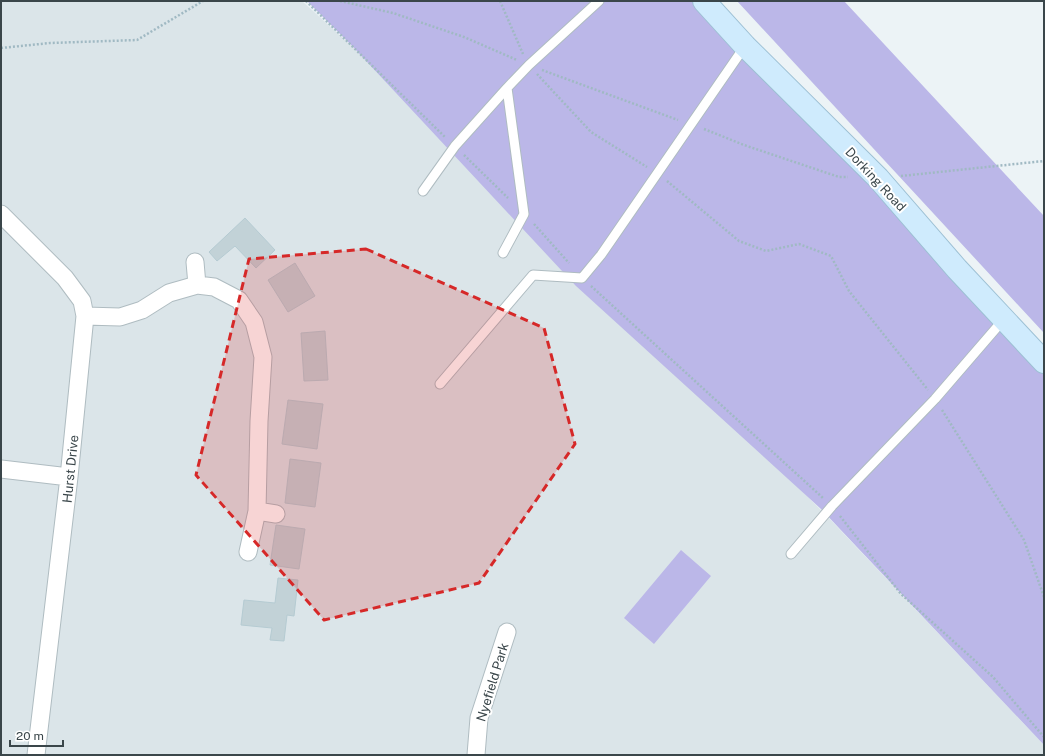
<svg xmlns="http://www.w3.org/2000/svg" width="1045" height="756" font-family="'Public Sans',sans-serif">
	<rect width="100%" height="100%" fill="#ecf3f6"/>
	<path fill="#dbe5e9" d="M1 1H302L355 49 826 515 1044 745V755H1Z"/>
	<path fill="#bbb7e8" d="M307 1H698L1044 371V745L821 509 576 286 355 49Z
		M737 1H844L1044 216V333Z
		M681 550 711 576 654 644 624 618Z"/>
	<path fill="#c2d2d7" stroke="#b5cbd2" d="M245 218 275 250 256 268 235 246 217 261 209 252Z
		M295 263 315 296 288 312 268 280Z
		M325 331 328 380 304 381 301 333Z
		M288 400 323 404 317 449 282 444Z
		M290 459 321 463 315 507 285 503Z
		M276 525 305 529 299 569 270 565Z
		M278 578 298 580 294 616 287 615 284 641 270 640 272 628 241 625 244 600 275 603Z"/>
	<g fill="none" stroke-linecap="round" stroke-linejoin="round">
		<defs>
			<path id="service" d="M423 191 455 146 507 88 529 65 599 1
				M503 253 524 214 507 88
				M440 384 533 275 582 278 601 255 745 46
				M791 554 832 506 935 399 1004 319"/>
			<path id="minor" d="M1 214 65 278 82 301 85 316 69 477 36 755
				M195 262 197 285
				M85 316 120 317 142 310 169 293 197 285 214 287 239 300 254 322 263 357 259 421 257 511 248 552
				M1 469 69 477
				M257 511 276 514
				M476 755 479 718 507 632"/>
			<path id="secondary" d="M704 1 745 46 878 178 957 269 1044 362"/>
		</defs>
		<use href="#service" stroke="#afbcc1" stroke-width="11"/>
		<use href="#minor" stroke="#afbcc1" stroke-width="19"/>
		<use href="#secondary" stroke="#9dc0d4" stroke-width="24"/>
		<path stroke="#a0b9c3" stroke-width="2.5" stroke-dasharray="2 2" stroke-linecap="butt" d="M306 1 446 138
			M340 1 393 13 464 37 517 60
			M500 1 523 54
			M1 48 50 43 137 40 203 1
			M542 70 678 120
			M537 74 591 132 647 167
			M704 129 744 145 839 177H848
			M464 155 508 198
			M901 176 1044 161
			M667 181 739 241 766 251 799 244 831 256 849 291 928 390
			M534 224 569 263
			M591 286 823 498
			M942 410 1024 540 1044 597
			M840 516 901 594 993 677 1044 737"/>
		<use href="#service" stroke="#fff" stroke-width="9"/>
		<use href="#minor" stroke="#fff" stroke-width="17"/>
		<use href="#secondary" stroke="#cfebfd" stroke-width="22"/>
	</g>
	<path fill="#d62828" fill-opacity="0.2" stroke="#d62828" stroke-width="3" stroke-dasharray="8 5" stroke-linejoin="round" d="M366 249 544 328 575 444 479 583 324 620 196 475 249 259Z"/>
	<g text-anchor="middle" stroke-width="4" stroke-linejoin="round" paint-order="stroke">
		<g font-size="13" fill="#3a464a" stroke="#fff">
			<text transform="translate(876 179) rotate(47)" y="5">Dorking Road</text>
			<text transform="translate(70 469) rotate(-84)" y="5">Hurst Drive</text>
			<text transform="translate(492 682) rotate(-73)" y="5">Nyefield Park</text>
		</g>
	</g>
	<rect width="1045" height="756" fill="none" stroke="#3a464a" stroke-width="4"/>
	<path d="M10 740v6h53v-6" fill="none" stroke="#3a464a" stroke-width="2"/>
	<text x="16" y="740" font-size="12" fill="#3a464a" stroke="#ffffff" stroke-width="3" paint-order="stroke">20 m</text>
</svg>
